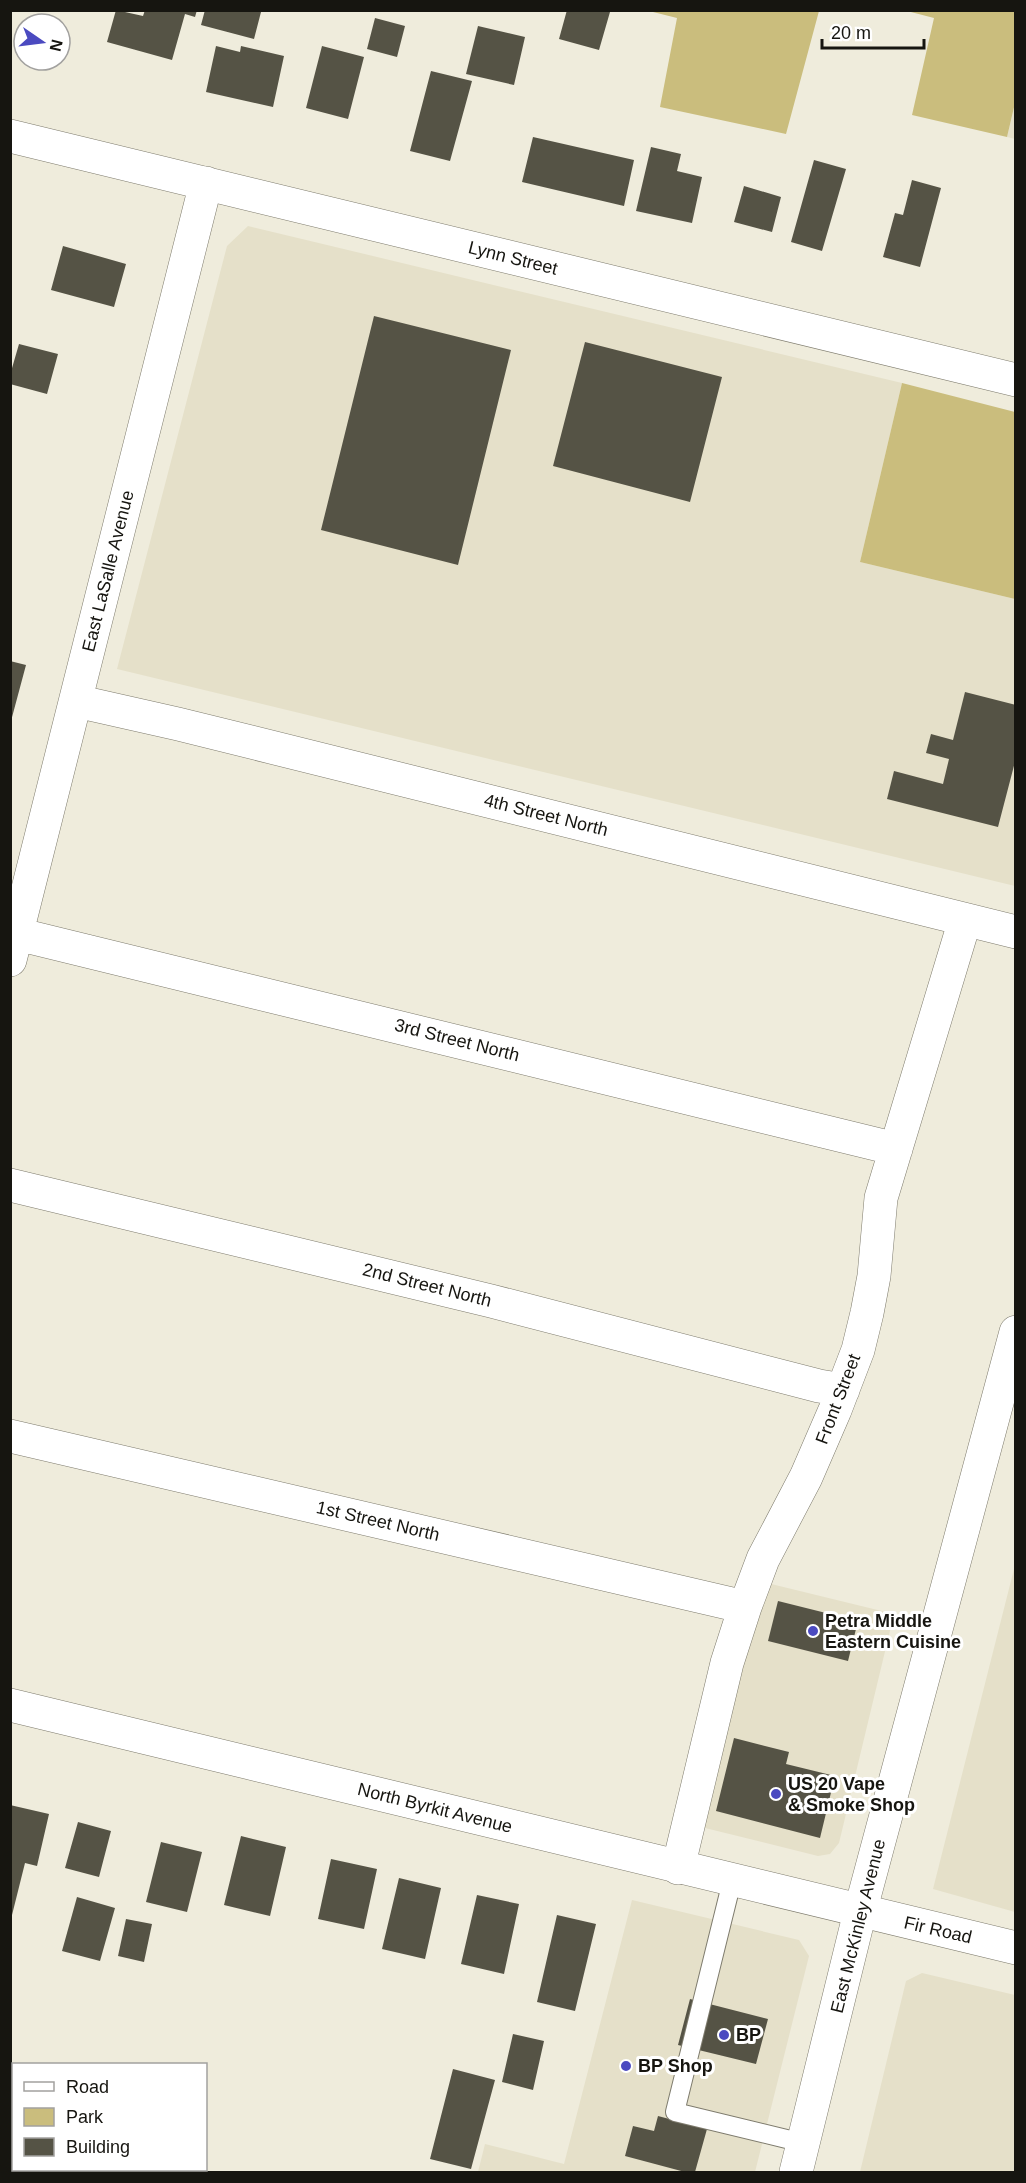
<svg xmlns="http://www.w3.org/2000/svg" width="1026" height="2183" font-family="Arial,sans-serif">
	<rect width="100%" height="100%" fill="#efecdc"/>
	<path fill="#e5e0c9" d="M1015 103V139L1007 137Z
		M248 226 902 383 860 562 1015 599V886L117 669 227 246Z
		M1015 1565V1912L933 1889Z
		M763 1582 894 1614 839 1843 830 1854 818 1856 701 1827Z
		M632 1900 799 1940 809 1956 755 2172H478L485 2144 564 2164Z
		M922 1973 1015 1995V2172H860L906 1981Z"/>
	<path fill="#cabd7d" d="M649 11H819L786 134 660 107 677 18Z
		M907 11H1015V103L1007 137 912 115 934 18Z
		M902 383 1015 412V599L860 562Z"/>
	<path fill="#555345" d="M116 10 143 16 145 10H197L195 17 185 14 172 60 107 42Z
		M205 10H255L261 12 254 39 201 25Z
		M567 10 610 12 599 50 559 39Z
		M375 18 405 26 397 57 367 49Z
		M478 26 525 37 514 85 466 74Z
		M216 46 240 52 241 46 284 56 273 107 206 92Z
		M322 46 364 57 348 119 306 108Z
		M431 71 472 81 450 161 410 151Z
		M533 137 634 160 624 206 522 182Z
		M651 147 681 154 677 171 702 177 692 223 636 211Z
		M814 160 846 169 822 251 791 242Z
		M912 180 941 188 920 267 883 257 895 213 903 215Z
		M744 186 781 197 772 232 734 222Z
		M63 246 126 264 114 307 51 290Z
		M374 316 511 350 458 565 321 530Z
		M585 342 722 377 690 502 553 466Z
		M19 344 58 354 47 394 10 384V375Z
		M10 661 26 665 11 721 10 720Z
		M965 692 1016 705V758L998 827 887 799 894 771 943 784 949 759 926 753 931 734 953 740Z
		M778 1601 858 1621 848 1661 768 1641Z
		M734 1738 789 1752 786 1764 835 1776 820 1838 716 1811Z
		M10 1805 49 1814 37 1866 25 1863 11 1919Z
		M78 1822 111 1831 99 1877 65 1868Z
		M241 1836 286 1847 270 1916 224 1905Z
		M161 1842 202 1852 187 1912 146 1902Z
		M331 1859 377 1869 364 1929 318 1919Z
		M399 1878 441 1888 425 1959 382 1949Z
		M477 1895 519 1904 504 1974 461 1964Z
		M77 1897 115 1908 100 1961 62 1951Z
		M557 1915 596 1924 575 2011 537 2002Z
		M126 1919 152 1924 144 1962 118 1956Z
		M690 1999 768 2019 756 2064 678 2045Z
		M513 2034 544 2041 533 2090 502 2082Z
		M453 2069 495 2080 471 2169 430 2159Z
		M10 2088 14 2089V2160L11 2169Z
		M658 2116 707 2129 695 2172H685L625 2156 633 2126 654 2131Z
		M31 2170H50L58 2172H30Z"/>
	<g fill="none" stroke-linecap="round" stroke-linejoin="round">
		<defs>
			<path id="lane" d="M732 1881 675 2112 803 2143"/>
			<path id="street" d="M10 136 1016 380
				M76 701 178 724 1016 932
				M17 934 896 1149
				M10 960 206 183
				M10 1185 491 1301 819 1386 843 1390
				M10 1436 745 1607
				M678 1868 727 1663 745 1607 763 1559 806 1477 835 1410 858 1350 867 1313 874 1276 881 1198 965 920"/>
			<path id="secondary" d="M10 1705 1016 1948"/>
			<path id="primary" d="M796 2172 860 1912 1016 1332"/>
		</defs>
		<use href="#lane" stroke="#7e7b6d" stroke-width="20"/>
		<use href="#street" stroke="#7e7b6d" stroke-width="34"/>
		<use href="#secondary" stroke="#7e7b6d" stroke-width="34"/>
		<use href="#primary" stroke="#7e7b6d" stroke-width="34"/>
		<use href="#lane" stroke="#fff" stroke-width="18"/>
		<use href="#street" stroke="#fff" stroke-width="33"/>
		<use href="#secondary" stroke="#fff" stroke-width="33"/>
		<use href="#primary" stroke="#fff" stroke-width="33"/>
	</g>
	<g fill="#4b4ac0" stroke="#fff" stroke-width="2">
		<circle cx="813" cy="1631" r="6"/>
		<circle cx="776" cy="1794" r="6"/>
		<circle cx="724" cy="2035" r="6"/>
		<circle cx="626" cy="2066" r="6"/>
	</g>
	<g text-anchor="middle" stroke-width="6" stroke-linejoin="round" paint-order="stroke">
		<g font-size="18" fill="#161510" stroke="#fff">
			<text transform="translate(513 258) rotate(14)" y="6">Lynn Street</text>
			<text transform="translate(108 571) rotate(-76)" y="6">East LaSalle Avenue</text>
			<text transform="translate(546 815) rotate(14)" y="6">4th Street North</text>
			<text transform="translate(457 1040) rotate(14)" y="6">3rd Street North</text>
			<text transform="translate(427 1285) rotate(14)" y="6">2nd Street North</text>
			<text transform="translate(838 1399) rotate(-69)" y="6">Front Street</text>
			<text transform="translate(378 1521) rotate(13)" y="6">1st Street North</text>
			<text transform="translate(435 1808) rotate(14)" y="6">North Byrkit Avenue</text>
			<text transform="translate(858 1926) rotate(-76)" y="6">East McKinley Avenue</text>
			<text transform="translate(938 1930) rotate(13)" y="6">Fir Road</text>
		</g>
		<g font-size="18" font-weight="bold" fill="#161510" stroke="#fff" text-anchor="start">
			<text x="825" y="1627">Petra Middle<tspan x="825" dy="21">Eastern Cuisine</tspan></text>
			<text x="788" y="1790">US 20 Vape<tspan x="788" dy="21">&amp; Smoke Shop</tspan></text>
			<text x="736" y="2041">BP</text>
			<text x="638" y="2072">BP Shop</text>
		</g>
	</g>
	<rect width="1026" height="2183" fill="none" stroke="#161510" stroke-width="24"/>
	<rect x="12" y="2063" width="195" height="108" fill="#ffffff" stroke="#a2a19f" stroke-width="1.5"/>
	<rect x="24" y="2082" width="30" height="9" fill="#ffffff" stroke="#a2a19f" stroke-width="1.5"/>
	<text x="66" y="2093" font-size="18" fill="#161510">Road</text>
	<rect x="24" y="2108" width="30" height="18" fill="#cabd7d" stroke="#a2a19f" stroke-width="1.5"/>
	<text x="66" y="2123" font-size="18" fill="#161510">Park</text>
	<rect x="24" y="2138" width="30" height="18" fill="#555345" stroke="#a2a19f" stroke-width="1.5"/>
	<text x="66" y="2153" font-size="18" fill="#161510">Building</text>
	<g transform="translate(42 42) rotate(104)"><circle r="28" fill="#ffffff" stroke="#a2a19f" stroke-width="1.5"/>
	<path d="M0-4.5L10 22L0 15L-10 22Z" fill="#4b4ac0"/>
	<text y="-9" font-size="16" font-weight="bold" text-anchor="middle" fill="#161510">N</text>
	</g>
	<path d="M822 39v9h102v-9" fill="none" stroke="#161510" stroke-width="3"/>
	<text x="831" y="39" font-size="18" fill="#161510" stroke="#ffffff" stroke-width="4.5" paint-order="stroke">20 m</text>
</svg>
